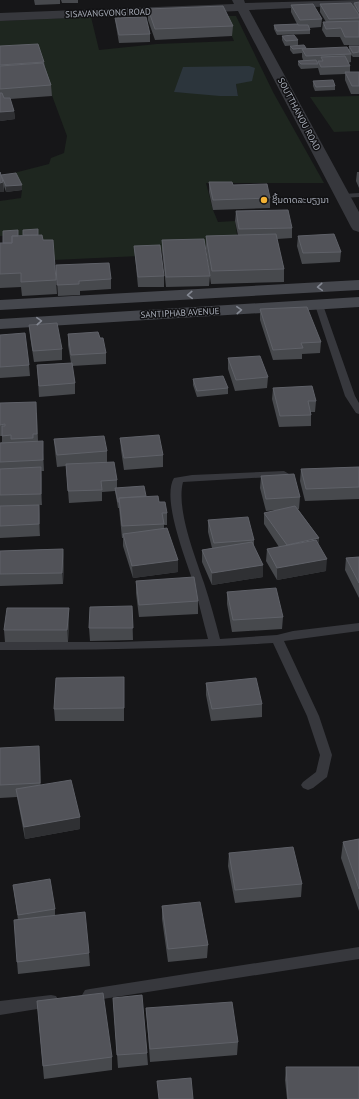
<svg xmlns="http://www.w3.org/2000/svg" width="359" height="1099" font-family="'PT Sans','Noto Sans Lao',sans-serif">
	<rect width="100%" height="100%" fill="#161618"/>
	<path fill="#1e261f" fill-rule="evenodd" d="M223 16H236L273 92 324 183H206L213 210 218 222 235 221 239 248 162 250 160 255 54 260 44 253 41 235 0 236V201L21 198 22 190 14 173 49 164 51 158 64 153 67 136 44 74 0 57V21L91 17 99 50 157 44 234 41ZM236 84 238 95 175 92Z
		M359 96V131L334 132 310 97Z"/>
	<path fill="#2c353c" d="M249 66 255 68 252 81 236 84 238 96H220L174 92 183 67Z"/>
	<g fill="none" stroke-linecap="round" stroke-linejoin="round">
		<path fill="#37383d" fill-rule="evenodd" d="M359 193V197L343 198 339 196 343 194Z
			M319 302 323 305 355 396 359 403V414L356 413 345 396 315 305Z
			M284 471 289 474 288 476 183 482C176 509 195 556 204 583 210 601 215 620 220 639L277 635 293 631 359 623V631L284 641 319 716 332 755 327 777 313 788 308 790 303 788 301 785 303 782 316 772 320 755 307 716 273 643C182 649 91 650 0 650V642H118L208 639C203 621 199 603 194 585 187 562 161 499 174 478L192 475Z
			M359 947V959L90 1001 85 1000 82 995 85 990 90 989Z
			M51 995 56 996 59 1001 56 1006 0 1015V1001Z"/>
		<path fill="#37383d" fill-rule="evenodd" d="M232 0H244L245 3 359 0V5L249 10 359 212V232L353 230 351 227 238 11 0 21V13L234 4Z"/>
		<path fill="#45474d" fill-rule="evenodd" d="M359 280V290L0 310V300Z
			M359 297V307L0 329V319Z"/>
	</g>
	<path fill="#47494d" d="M34 0H60V4L35 5Z
		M61 0H81H78V3H62Z
		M359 2V45H344L340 37H326L322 30 323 22H326L320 12V4L353 6 354 3Z
		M291 5 322 19 321 27 309 28 310 30V34L277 35 274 29V25L297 24 291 12Z
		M148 9 233 26 232 36 155 40 148 20Z
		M115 18 150 34V42L119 43 116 26Z
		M282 36 298 40V45L285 46 282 40Z
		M0 46 44 62 45 67 51 85 52 96 10 99 14 111 15 119 0 121Z
		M290 46 306 48 349 50V46H359V57H353L351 55V62L348 63 350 66V72H359V94H351L345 80V74L320 75 318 68 301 69 298 65V61L303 60 302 57V53L293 54 290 50Z
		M313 81 335 86V90L315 91 313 86Z
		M0 172 1 175 22 185V190L6 192 4 186V192H0Z
		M357 172H359V188L356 181Z
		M209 182 233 185 270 198V208L213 210 209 192Z
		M236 211 292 228V238L277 239 284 269V282L211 284 206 249V236L238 235 235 221Z
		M38 235 43 240 56 280 57 294 22 296 21 287 0 288V243H3L18 236Z
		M298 236 341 252 340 262 302 264 297 246Z
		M162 240 210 276 209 286 166 287 162 250Z
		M134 246 164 276V287H138L135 256Z
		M56 265 111 279V289L80 291V295L58 296Z
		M260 309 321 342 320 353 302 354V359L273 360 260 320Z
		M29 325 62 349V360L34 362 30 336Z
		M68 334 100 338 106 353V364L72 366 75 383V394L39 397 37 365 71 363 68 345Z
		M0 335 29 365 30 376 0 378Z
		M228 358 268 377 267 388 235 391 228 369Z
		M193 379 228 388V394L197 397 193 385Z
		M273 388 316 401 315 412H311V426L279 427 272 399Z
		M0 403 37 413 38 441 43 452 44 471H41L42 505H39L40 536 0 538V443L2 442V436H0Z
		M120 438 163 455V467L124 470 121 450Z
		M54 439 107 451V462L117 480V488L146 496 159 502 167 513V525H164V529L178 560V572L133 578 123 546V538H122L119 508H118L115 491 102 492V501L69 503 66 466 57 467 55 451Z
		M359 467V499L305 501 300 481 301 469Z
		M261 476 300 497 299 509H298L319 538 318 544 326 571 277 580 266 561 267 549 279 547 264 524V513L277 510 266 511 260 488Z
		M208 520 254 540V547L263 565V577L212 585 202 562V550L212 548 208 532Z
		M63 549 64 561 63 584 0 586V551Z
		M359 557V598L345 570 346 558Z
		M136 581 198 601V614L139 617 136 593Z
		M227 592 283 617 282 629 232 632 227 604Z
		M132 606 133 640 90 641 89 628Z
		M69 608V620L68 642H5L4 630Z
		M124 677V721H55L54 709Z
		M206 683 262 704V717L211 721 206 695Z
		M0 748 40 758 41 785 80 817V829L25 839 17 797 0 798Z
		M359 839V911L341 858 343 842Z
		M229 853 302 884 301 897 235 903 228 866Z
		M14 892 55 909V916L89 953 90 966 18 974 17 962 18 920Z
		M162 906 208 945 207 958 168 962 162 919Z
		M113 998 147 1053 148 1065 118 1068Z
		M37 1001 112 1057V1070L44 1079Z
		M146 1008 238 1042 237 1055 150 1062 147 1021Z
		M286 1067 359 1099H287L285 1080Z"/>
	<path fill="#2f3033" d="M14 111 15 119 0 121V112Z
		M3 182 4 192H0V183Z
		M22 185V190L6 192V186Z
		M41 467 42 478V505L41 494Z
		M39 505 40 516V536L39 524Z
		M319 538 318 550 286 557 287 545Z
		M63 549 64 561 63 584 62 573Z
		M327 559 326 571 277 580V568Z
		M178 560V572L133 578 132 566Z
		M263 565V577L212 585V573Z
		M69 608V620L68 642 67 630Z
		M39 746 40 758 41 795 40 783Z
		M80 817V829L25 839 24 827Z"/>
	<path fill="#525359" stroke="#5f6168" d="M359 2V12L354 3Z
		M351 3 359 15V18L329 19 320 4Z
		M313 4 322 19 300 20 291 5Z
		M223 6 233 26 155 29 148 9Z
		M146 17 150 34 119 35 115 18Z
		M359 21V37H345L341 28 326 29 323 22Z
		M298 24V25H308L310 30 277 31 274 25Z
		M294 35 298 40 286 41 282 36Z
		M38 44 44 62 0 65V46Z
		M304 45 306 48 293 49 290 46Z
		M349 46H359V52L353 53Z
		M347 47 351 54 306 56 302 49Z
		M345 56 350 66 321 67 318 61H323L321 57Z
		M316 60 318 64H301L298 61Z
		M43 63 51 85 0 89V66Z
		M345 72H359V86H352Z
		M333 80 335 86 316 87 313 81Z
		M0 93H2L4 98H10L14 111 0 112Z
		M0 172 3 182 0 183Z
		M16 173 22 185 6 186 1 175Z
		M209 182H232L233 185 267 184 270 198 213 200Z
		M288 210 292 228 239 229 236 211Z
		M38 229V235H23V230Z
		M18 230V236H12V243H3V231Z
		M276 234 284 269 212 271 206 236Z
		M334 234 341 252 303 253 298 236Z
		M42 235 43 240H53L56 280 21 282V273L0 274V243H12V236Z
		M204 239 210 276 166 277 162 240Z
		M160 245 164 276 138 277 134 246Z
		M109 263 111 279 79 281V284L57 285 56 265Z
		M307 307 321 342 301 343 303 348 273 350 260 309Z
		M57 323 62 349 33 351 29 325Z
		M98 332 100 338H103L106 353 71 355 68 334Z
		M25 333 29 365 0 367V335Z
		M260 356 268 377 236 380 228 358Z
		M72 363 75 383 39 386 37 365Z
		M223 376 228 388 197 391 193 379Z
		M312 386 316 401H308L311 415 280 416 273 388Z
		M36 402 37 434H33V438L11 439V435L2 436V426H5V424L0 425V403Z
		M159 435 163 455 124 458 120 438Z
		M104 436 107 451 57 455 54 439Z
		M43 441V460L0 462V443Z
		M114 462 117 480 101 481 102 490 68 491 66 464Z
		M41 467V494L0 495V469Z
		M359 467V487L306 489 301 469Z
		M294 474 300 497 266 499 261 476Z
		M144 486 146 496 119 498V502H118L115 488Z
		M158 496 159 502H165L167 513H162L164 524 122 526 119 498Z
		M39 505V524L0 526V506Z
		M295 506 319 538 287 545 264 513Z
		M248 517 254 540 214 543 208 520Z
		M167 528 178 560 132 566 123 534Z
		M316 540 327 559 277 568 267 549Z
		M252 542 263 565 212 573 202 550Z
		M63 549 62 573 0 574V551Z
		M359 557V583L346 558Z
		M194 577 198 601 139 605 136 581Z
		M276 588 283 617 233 620 227 592Z
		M132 606 133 628H89L90 607Z
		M7 608H69L67 630H4Z
		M124 677V708L54 709 56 678Z
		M256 678 262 704 212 709 206 683Z
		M39 746 40 783 0 785V748Z
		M71 780 80 817 24 827 16 789Z
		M359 839V889L343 842Z
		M293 847 302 884 235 890 229 853Z
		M50 879 55 909 18 915 13 885Z
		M200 902 208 945 168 949 162 906Z
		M85 912 89 953 17 962 14 920Z
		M103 993 112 1057 43 1066 37 1001Z
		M142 995 147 1053 117 1055 113 998Z
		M232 1002 238 1042 150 1049 146 1008Z
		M286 1067H359V1099H288Z
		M191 1078 193 1099H159L157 1081Z"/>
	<defs><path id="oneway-chevron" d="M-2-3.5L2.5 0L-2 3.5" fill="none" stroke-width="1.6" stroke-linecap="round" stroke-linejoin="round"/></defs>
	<g stroke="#858993">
		<use href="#oneway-chevron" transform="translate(320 287) rotate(176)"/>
		<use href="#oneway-chevron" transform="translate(190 295) rotate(177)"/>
		<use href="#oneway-chevron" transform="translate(239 310) rotate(-3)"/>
		<use href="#oneway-chevron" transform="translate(39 321) rotate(-3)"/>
	</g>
	<circle fill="#f2b134" stroke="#111113" stroke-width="1.5" cx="264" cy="200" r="4"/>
	<g text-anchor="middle" stroke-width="3" stroke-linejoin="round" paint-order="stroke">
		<g font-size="9" fill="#a8adb8" stroke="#111113">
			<text transform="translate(108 13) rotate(-2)" y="3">SISAVANGVONG ROAD</text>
			<text transform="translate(299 114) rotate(62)" y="3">SOUTTHANOU ROAD</text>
			<text transform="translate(180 313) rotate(-3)" y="3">SANTIPHAB AVENUE</text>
		</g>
		<g font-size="9" fill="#a8adb8" stroke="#111113" text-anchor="start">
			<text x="272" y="203">ຊີ້ນດາດລະບຽງນາ</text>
		</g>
	</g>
</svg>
